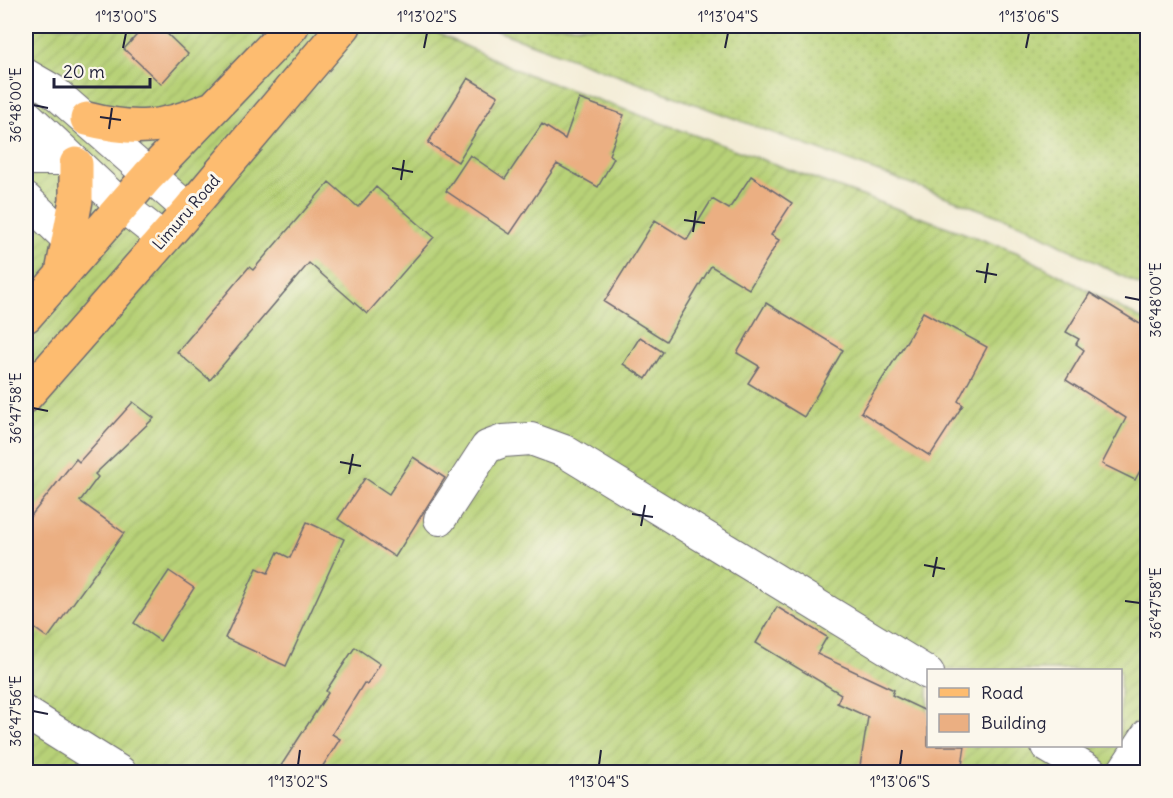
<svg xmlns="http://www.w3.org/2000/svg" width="1173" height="798" font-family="Delius,sans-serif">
	<defs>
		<pattern id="grass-dots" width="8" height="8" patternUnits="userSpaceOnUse" patternTransform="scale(1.5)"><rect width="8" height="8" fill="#b7d177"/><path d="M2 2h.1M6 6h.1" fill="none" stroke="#9db368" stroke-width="1.8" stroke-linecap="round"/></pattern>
		<pattern id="garden-furrows" width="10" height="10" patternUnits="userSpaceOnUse" patternTransform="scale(1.5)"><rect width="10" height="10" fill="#b7d177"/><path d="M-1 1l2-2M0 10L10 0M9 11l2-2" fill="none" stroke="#9db368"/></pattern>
	</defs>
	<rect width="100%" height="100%" fill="#fbf7ec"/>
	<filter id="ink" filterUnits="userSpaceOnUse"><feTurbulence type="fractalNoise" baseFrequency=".0167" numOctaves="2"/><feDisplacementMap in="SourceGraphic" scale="12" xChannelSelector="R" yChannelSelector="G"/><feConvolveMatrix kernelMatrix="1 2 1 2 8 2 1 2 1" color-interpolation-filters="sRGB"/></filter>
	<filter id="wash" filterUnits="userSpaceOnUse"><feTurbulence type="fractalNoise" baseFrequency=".008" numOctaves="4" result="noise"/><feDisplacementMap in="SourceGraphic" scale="24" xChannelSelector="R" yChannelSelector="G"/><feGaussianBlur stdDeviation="1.35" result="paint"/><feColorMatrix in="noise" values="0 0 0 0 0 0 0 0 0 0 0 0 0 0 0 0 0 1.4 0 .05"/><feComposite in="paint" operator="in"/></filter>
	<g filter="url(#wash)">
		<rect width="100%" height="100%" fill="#f3ecd5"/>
		<path fill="url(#grass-dots)" stroke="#6c7a59" stroke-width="1.5" d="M484 26H1147V289L1025 226Z"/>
		<path fill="url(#garden-furrows)" stroke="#6c7a59" stroke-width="1.5" fill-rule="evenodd" d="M26 26H422L524 73 1016 252 1147 322V772H26ZM928 670H1120V746H928Z"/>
		<g id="blocks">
			<path fill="#ebaf82" d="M145 26H159L188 54 161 84 124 49Z
				M468 78 498 96 458 162 428 143Z
				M579 99 624 115 609 155 614 158 598 187 557 164 510 234 446 191 470 155 505 179 542 124 565 139Z
				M751 176 792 203 771 235 779 240 749 289 711 266 666 341 604 302 655 220 687 240 712 199 729 209Z
				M329 182 358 207 376 187 434 237 367 314 309 263 210 380 177 352 249 267 253 270Z
				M1090 293 1148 329V456L1135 480 1102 464 1126 418 1066 380 1084 350 1076 344 1079 339 1066 332Z
				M766 303 843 350 804 417 748 383 759 366 737 353Z
				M923 312 987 347 958 401 963 405 930 456 861 412 908 339Z
				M640 337 663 352 646 379 623 364Z
				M133 402 154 418 95 474 98 477 80 501 124 533 48 638 26 622V522L76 459 79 462Z
				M413 457 445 478 395 557 338 519 365 478 389 494Z
				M307 522 344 539 286 666 225 638 257 568 268 573 278 552 290 558Z
				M169 571 194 588 160 641 134 623Z
				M777 607 827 637 817 654 894 690 892 695 928 712V746H965L961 772H859L868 717 837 703 841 694 756 643Z
				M355 647 380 664 367 685 364 683 332 734 340 739 319 772H277L328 693 326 691Z"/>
		</g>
	</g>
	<g filter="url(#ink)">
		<use href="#blocks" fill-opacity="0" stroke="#6b6971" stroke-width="1.5"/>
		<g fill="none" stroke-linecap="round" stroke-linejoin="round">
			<defs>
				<path id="minor" d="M26 75 52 90 189 210
					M26 115 122 206 164 239
					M26 159H69
					M26 199 70 241
					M440 519 487 447 503 441 531 439 564 451 928 673
					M26 713 120 772
					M1047 746 1091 772
					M1123 772 1148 734"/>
				<path id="major" d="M87 119C134 131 162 129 207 110
					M62 273 76 200V164
					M26 316 148 176 292 26
					M26 396 189 210 344 26"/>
			</defs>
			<use href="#minor" stroke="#6b6971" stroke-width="34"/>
			<use href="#major" stroke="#6b6971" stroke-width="36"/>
			<use href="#minor" stroke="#fff" stroke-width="32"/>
			<use href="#major" stroke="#fdbc6f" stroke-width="33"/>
		</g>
	</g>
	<path fill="none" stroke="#22223b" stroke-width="2" d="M123 48 126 33M424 48 427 33M725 48 728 33M1026 48 1029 33M33 105 48 108M100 117 121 120M109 129 112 108M392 168 413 172M401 180 404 160M684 220 705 223M693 232 696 211M976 271 997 275M985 283 988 263M1125 297 1140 300M33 408 48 411M340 462 361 466M349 474 353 454M632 514 653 517M641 526 645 505M924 565 945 569M933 577 937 557M1125 601 1140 603M33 711 48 714M298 765 300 750M599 765 601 750M900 765 902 750"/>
	<g text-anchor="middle" stroke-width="6" stroke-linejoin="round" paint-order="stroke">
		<g font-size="16" fill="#22223b" stroke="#fbf7ec">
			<text transform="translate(186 212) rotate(-49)" y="6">Limuru Road</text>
		</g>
	</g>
	<rect width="1173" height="798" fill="none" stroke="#fbf7ec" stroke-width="66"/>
	<rect x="927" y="669" width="195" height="78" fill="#fbf7ec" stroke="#a4a2a5" stroke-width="1.5"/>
	<rect x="939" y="688" width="30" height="9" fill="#fdbc6f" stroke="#a4a2a5" stroke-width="1.5"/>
	<text x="981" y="699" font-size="18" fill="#22223b">Road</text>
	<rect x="939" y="714" width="30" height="18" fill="#ebaf82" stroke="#a4a2a5" stroke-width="1.5"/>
	<text x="981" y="729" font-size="18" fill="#22223b">Building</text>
	<path d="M54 78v9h96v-9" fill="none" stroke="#22223b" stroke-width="3"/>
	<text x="63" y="78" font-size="18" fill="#22223b" stroke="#fbf7ec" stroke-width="4.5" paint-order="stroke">20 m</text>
	<rect x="33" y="33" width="1107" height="732" fill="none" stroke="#22223b" stroke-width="2"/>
	<g font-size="15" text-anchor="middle" fill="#22223b">
		<text x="126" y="22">1°13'00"S</text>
		<text x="427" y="22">1°13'02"S</text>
		<text x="728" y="22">1°13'04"S</text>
		<text x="1029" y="22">1°13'06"S</text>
		<text transform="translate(16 105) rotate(-90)" y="5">36°48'00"E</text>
		<text transform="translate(1156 300) rotate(-90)" y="5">36°48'00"E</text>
		<text transform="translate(16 408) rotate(-90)" y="5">36°47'58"E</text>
		<text transform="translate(1156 603) rotate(-90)" y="5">36°47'58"E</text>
		<text transform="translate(16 711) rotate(-90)" y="5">36°47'56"E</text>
		<text x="298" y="787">1°13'02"S</text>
		<text x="599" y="787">1°13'04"S</text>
		<text x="900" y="787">1°13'06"S</text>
	</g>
</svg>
